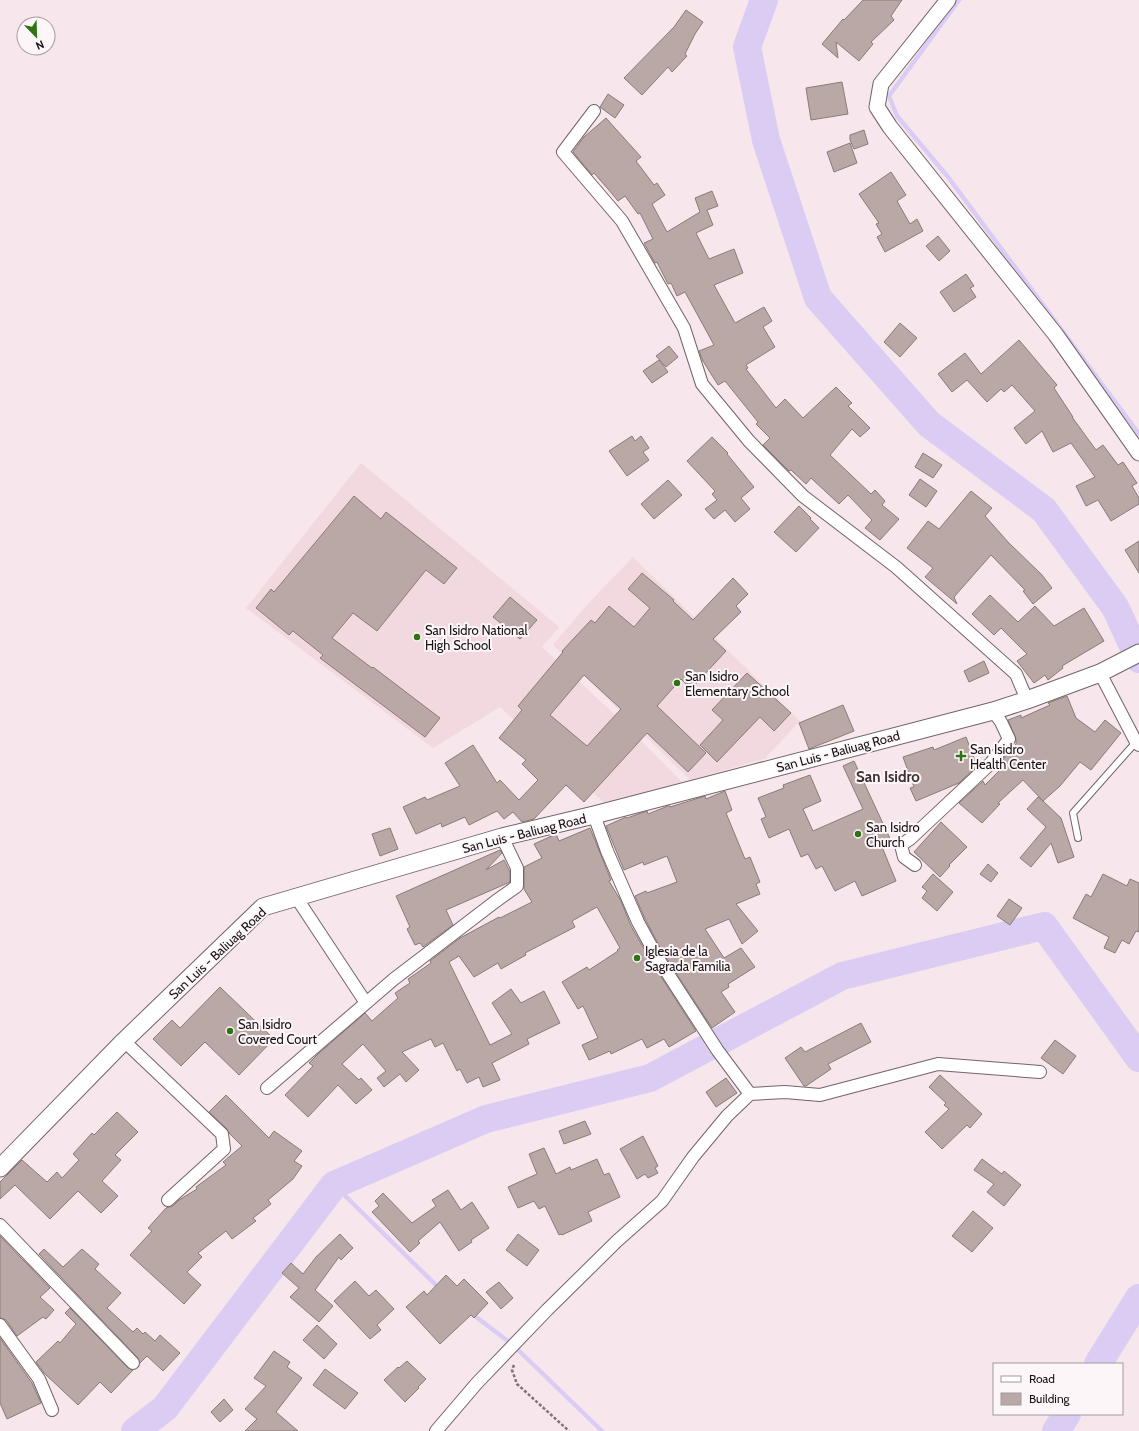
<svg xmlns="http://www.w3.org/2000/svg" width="1139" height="1431" font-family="Cabin,sans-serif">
	<rect width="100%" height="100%" fill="#f7e6eb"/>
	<path fill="#f2d8df" d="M361 463 559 627 542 647 613 713 682 782 609 807 500 707 433 748 246 608Z
		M633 557 800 721 766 757 767 758 690 780 553 645 586 606Z"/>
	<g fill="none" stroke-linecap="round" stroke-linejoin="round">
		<path stroke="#dbccf4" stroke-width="4.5" d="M959 0 889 96 897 116 948 177 1139 434
			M334 1185 440 1289
			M471 1313 513 1345 602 1431"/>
		<path stroke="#dbccf4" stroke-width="28" d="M764 0 747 47 766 140 818 298 929 424 1044 510 1115 607 1139 659
			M1098 1364 1139 1298
			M135 1431 165 1408 334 1185 486 1119 650 1078 842 976 1044 926 1139 1058
			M1056 1431 1067 1414"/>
	</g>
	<path fill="#b9a8a6" stroke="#8a7b79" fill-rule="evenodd" d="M863 0H902L891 16 894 20 871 42 873 44 859 61 836 42 838 58 822 44 843 19 844 20Z
		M686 10 703 22 695 34 685 54 687 56 672 72 668 67 642 95 624 78 674 27Z
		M842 82 848 114 811 120 806 88Z
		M608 94 624 105 615 118 600 107Z
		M606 118 641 157 636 161 654 185 657 183 665 195 652 204 667 232 700 212 695 198 712 191 718 206 707 210 713 225 696 233 709 259 734 249 743 273 714 285 735 323 764 307 772 321 763 327 775 347 746 365 748 368 746 369 776 408 785 399 803 418 836 387 852 403 848 406 870 428 860 437 852 429 830 455 871 494 875 490 885 501 882 505 899 519 880 540 865 528 872 520 848 495 839 504 811 478 806 484 791 470 789 471 763 445 770 438 756 424 758 422 725 381 718 385 703 361 699 351 714 345 685 292 677 296 671 283 668 284 657 262 655 263 644 243 653 239 640 213 638 214 625 196 618 201 608 189 594 173 592 175 573 152 584 137Z
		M864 130 868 144 854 149 850 140V135Z
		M850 143 857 163 834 172 827 152Z
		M891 172 906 195 897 201 910 224 917 219 923 231 885 252 877 237 882 234 876 224 879 223 859 194Z
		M938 236 950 251 939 261 926 246Z
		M966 274 974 286 970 288 976 297 954 312 940 292Z
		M900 323 917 338 900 357 884 342Z
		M1019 340 1057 385 1054 388 1073 417H1072L1096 450 1103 445 1118 465 1123 462 1137 483 1132 486 1139 498V504L1111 521 1098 500 1086 506 1076 486 1095 477 1071 443 1053 452 1042 431 1026 444 1014 428 1035 411 1012 385 1004 392 1001 389 987 402 967 380 952 392 938 374 965 353 981 374Z
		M669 346 678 357 666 367 656 356Z
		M659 360 668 372 652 383 643 371Z
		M632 436 635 441 641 436 649 448 643 452 649 460 627 476 609 451Z
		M712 437 728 453 727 454 754 487 741 498 750 509 735 522 725 510 714 519 705 509 717 500 712 494 715 491 687 461Z
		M923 453 942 465 933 478 915 467Z
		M920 479 937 491 926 507 909 495Z
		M668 480 682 495 654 519 641 504Z
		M971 491 992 508 985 516 1008 542 1042 575 1052 588 1033 604 1023 591 1025 590 991 555 954 597 957 604 925 577 933 568 907 548 928 521 939 529Z
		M354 496 381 519 386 512 457 568 444 584 426 570 377 631 353 613 332 638 372 668 373 667 440 718 425 737 320 658 323 655 293 631 289 635 256 608 271 589 274 592Z
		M799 506 811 518 810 519 819 528 796 552 774 532Z
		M1139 541V573L1125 550Z
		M642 573 674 600 673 601 693 620 733 578 748 594 736 606 741 612 713 639 726 651 691 689 681 679 657 706 706 753 688 772 647 733 584 802 566 785 534 819 522 822 513 812 504 819 497 811 469 825 465 817 442 827 441 823 416 834 403 807 425 797 427 800 460 786 445 763 473 745 497 783 500 780 519 800 538 780 522 764 526 760 499 738 522 710 518 706 563 652 562 651 591 620 595 623 609 606 634 627 650 608 628 589ZM584 675 621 709 587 746 550 715Z
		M990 595 1018 622 1035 606 1054 626 1084 608 1104 641 1062 666 1063 668 1048 680 1045 675 1034 683 1017 661 1027 654 1001 628 994 635 972 614Z
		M510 597 537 620 520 639 493 617Z
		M984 661 989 673 969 682 964 671Z
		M747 673 791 713 774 731 760 717 717 762 700 745 723 720 712 710Z
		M1067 696 1076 718 1095 732 1105 720 1121 733 1091 770 1080 762 1060 786 1043 801 1061 818 1074 857 1058 863 1051 843 1031 867 1020 858 1046 827 1027 809 1038 797 1043 801 1023 780 998 803 1000 804 982 823 959 803 983 781 985 785 1007 763 1003 759 1016 744V739L1008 720 1021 715V718L1050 705 1048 703Z
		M843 705 854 731 809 749 799 723Z
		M966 737 977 766 959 783 916 801 910 788 914 787 903 757 933 747 934 750Z
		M854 761 892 843 882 847 896 881 862 896 855 881 835 891 822 866 816 869 808 854 801 857 789 829 769 838 761 819 766 817 758 798 784 788 783 785 810 775 821 801 803 809 813 831 863 809 843 766Z
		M725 791 732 810 726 813 745 859 750 857 760 882 756 884 760 894 736 904 758 931 742 944 729 919 705 929 724 958 741 948 755 967 728 984 729 987 721 992 735 1012 712 1028 663 953 645 919 635 896 646 891 647 893 677 882 667 856 644 865 643 862 624 870 606 826 626 817 627 818 647 811 648 814 668 806H670V807L705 796 706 799Z
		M941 822 967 847 949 865 950 866 940 877 914 852Z
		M390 828 398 849 380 856 372 834Z
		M590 828 611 880 609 881 621 901 631 926 651 961 696 1031 669 1047 664 1039 647 1048 642 1039 611 1054 610 1051 589 1060 582 1045 598 1038 583 1006 578 1009 562 982 587 967 589 970 618 951 617 950 620 948 597 907 572 921 575 927 525 953 526 955 501 969 498 963 474 977 459 956 449 962 490 1045 512 1034 492 1003 511 989 521 1003 544 991 560 1023 527 1039 529 1044 492 1063 500 1080 483 1087 479 1077 467 1083 460 1069 457 1071 443 1043 435 1047 431 1039 402 1052 419 1070 406 1082 400 1074 384 1087 377 1078 386 1071 363 1044 342 1064 359 1080 361 1078 372 1090 356 1104 338 1085 308 1117 285 1095 313 1066 309 1063 318 1054 365 1013 372 1021 398 998 395 993 410 983 408 979 431 963 430 961 460 938 499 917 500 918 532 902 524 889V867L542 858 534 844 556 834 559 841Z
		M500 850 502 853 486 870 504 860 510 872V882L446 910 453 925 423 947 420 943 415 945 407 929 410 927 396 896Z
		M988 864 998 873 991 882 980 874Z
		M933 874 953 892 937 911 922 898 927 891 922 887Z
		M1103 874 1127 886 1130 879 1139 883V932L1136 931 1129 944 1122 940 1115 953 1104 948 1109 937 1073 918 1086 894 1091 897Z
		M1009 899 1022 908 1010 925 997 916Z
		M220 987 274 1039 239 1075 205 1042 181 1066 153 1039 172 1020 180 1028Z
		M861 1023 871 1042 828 1064 831 1069 806 1086H804L785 1058 801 1047 805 1052Z
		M1055 1040 1076 1056 1063 1074 1041 1058Z
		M940 1075 982 1114 970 1128 967 1125 942 1149 925 1132 949 1109 944 1105 946 1103 929 1087Z
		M726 1078 737 1093 716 1107 706 1092Z
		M226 1095 269 1138 274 1131 302 1151 294 1161 302 1166 293 1179 268 1200 271 1204 253 1218 256 1221 232 1239 226 1231 198 1253 202 1257 187 1272 201 1285 184 1304 130 1255 152 1231 148 1228 166 1208 173 1206 179 1200 197 1189 196 1187 226 1165 223 1162 242 1146 229 1133 227 1129 209 1112Z
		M117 1112 138 1132 115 1155 121 1160 102 1181 118 1196 101 1213 78 1191 50 1219 15 1185 0 1199V1182L22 1160 47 1182 57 1172 62 1178 79 1160 73 1154 92 1133 94 1135Z
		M585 1121 591 1134 564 1144 559 1131Z
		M643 1136 658 1166 655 1168 658 1173 648 1178 645 1174 637 1179 620 1149Z
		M544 1148 556 1174 570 1167 571 1170 597 1159 604 1175 609 1173 620 1197 588 1212 592 1221 562 1235 561 1234 559 1235 545 1206 539 1209 534 1201 518 1208 508 1187 537 1174 529 1154Z
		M982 1159 1002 1174 1004 1171 1021 1185 1004 1206 987 1192 994 1184 974 1170Z
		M448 1190 461 1210 472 1202 489 1228 471 1240 472 1242 459 1251 440 1222 418 1241 420 1243 410 1252 372 1212 379 1206 375 1201 383 1193 412 1223 436 1206 432 1200Z
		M973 1211 993 1228 972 1252 952 1236Z
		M340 1234 353 1248 341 1260 339 1257 315 1290 333 1306 319 1322 290 1297 299 1288 282 1273 291 1263 303 1274 316 1257Z
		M518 1234 539 1250 527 1266 506 1250Z
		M0 1236 50 1288 40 1297 54 1310 46 1319 43 1317 17 1336 6 1320 0 1318Z
		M44 1249 63 1267 82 1249 99 1264 95 1269 121 1293 107 1308 133 1332 137 1328 143 1334 145 1332 155 1341 160 1335 180 1353 163 1371 147 1356 140 1363 138 1358 39 1254Z
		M446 1275 457 1286 464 1279 488 1303 474 1318 471 1315 440 1344 406 1307 424 1291 427 1295Z
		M355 1281 369 1296 376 1290 394 1309 377 1325 381 1330 370 1339 334 1301Z
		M499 1282 513 1298 501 1309 486 1292Z
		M70 1308 128 1368 133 1370 111 1393 100 1382 78 1405 44 1373 36 1362 58 1341 60 1343 76 1324 65 1313Z
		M317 1325 337 1344 324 1359 303 1340Z
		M0 1338 32 1383 41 1403 7 1419 0 1403Z
		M274 1351 290 1362 287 1367 302 1378 276 1412 298 1431H245L257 1419 245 1409 266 1386 254 1378Z
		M407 1361 426 1379 418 1387 419 1388 405 1402 384 1380 398 1367 399 1368Z
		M325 1369 358 1393 345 1409 313 1385Z
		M224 1399 233 1410 220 1422 211 1412Z"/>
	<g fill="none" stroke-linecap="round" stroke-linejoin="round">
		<defs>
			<path id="service" d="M1078 838 1073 813 1136 742"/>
			<path id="minor" d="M594 111 563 152 622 221 684 328 702 384 749 441 803 496 896 567 1016 674 1027 700
				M1100 673 1136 742 1139 745
				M594 815 607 851 638 922 657 957 718 1051 750 1094
				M915 865 904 857 901 845 910 839 991 763 1009 739 1001 722 993 711
				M296 897 366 1003
				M124 1041 222 1134 224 1149 168 1200
				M267 1088 394 979 496 901 517 886V868L502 837
				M0 1225 133 1363
				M0 1325 39 1379 52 1410
				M436 1431 477 1383 547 1310 617 1241 662 1201 693 1157 727 1116 750 1094 785 1092 820 1095 938 1064 1040 1072"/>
			<path id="tertiary" d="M948 0 881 84 877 107 890 127 1056 335 1139 453"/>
			<path id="secondary" d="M0 1168 124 1041 263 907 502 837 594 815 993 711 1027 700 1100 673 1139 653"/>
		</defs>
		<use href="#service" stroke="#736469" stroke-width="8"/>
		<use href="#minor" stroke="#736469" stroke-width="14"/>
		<use href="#tertiary" stroke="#736469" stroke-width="17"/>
		<use href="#secondary" stroke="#736469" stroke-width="19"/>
		<path stroke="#7d7275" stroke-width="2.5" stroke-dasharray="3 2" stroke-linecap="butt" d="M514 1365 512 1370 517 1384 569 1431"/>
		<use href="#service" stroke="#fff" stroke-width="6"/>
		<use href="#minor" stroke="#fff" stroke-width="12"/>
		<use href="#tertiary" stroke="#fff" stroke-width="15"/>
		<use href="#secondary" stroke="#fff" stroke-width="17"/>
	</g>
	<g fill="#2f7312" stroke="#fdf6f8" stroke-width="1.5">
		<circle cx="417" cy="637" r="4"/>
		<circle cx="677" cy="683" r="4"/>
		<path d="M959 750h4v4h4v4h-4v4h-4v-4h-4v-4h4z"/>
		<circle cx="858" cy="834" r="4"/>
		<circle cx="637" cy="958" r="4"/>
		<circle cx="230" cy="1031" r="4"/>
	</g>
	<g text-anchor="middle" stroke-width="4" stroke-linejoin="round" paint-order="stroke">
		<g font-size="13" fill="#171113" stroke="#fdf6f8" text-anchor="start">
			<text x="425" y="635">San Isidro National<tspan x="425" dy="15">High School</tspan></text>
			<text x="685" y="681">San Isidro<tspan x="685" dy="15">Elementary School</tspan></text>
			<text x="970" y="754">San Isidro<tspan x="970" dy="15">Health Center</tspan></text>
			<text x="866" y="832">San Isidro<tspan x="866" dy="15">Church</tspan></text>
			<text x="645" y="956">Iglesia de la<tspan x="645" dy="15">Sagrada Familia</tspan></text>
			<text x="238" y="1029">San Isidro<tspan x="238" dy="15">Covered Court</tspan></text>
		</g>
		<g font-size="13" fill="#171113" stroke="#fdf6f8">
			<text transform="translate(838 751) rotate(-15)" y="5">San Luis - Baliuag Road</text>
			<text transform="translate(524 833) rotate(-14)" y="5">San Luis - Baliuag Road</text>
			<text transform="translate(217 953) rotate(-43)" y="5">San Luis - Baliuag Road</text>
		</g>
		<g font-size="15" font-weight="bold" fill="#3f3336" stroke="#fdf6f8">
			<text x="888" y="782">San Isidro</text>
		</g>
	</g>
	<rect x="993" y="1363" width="130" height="52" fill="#fdf6f8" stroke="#a19a9c"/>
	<rect x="1001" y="1376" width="20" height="6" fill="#ffffff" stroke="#a19a9c"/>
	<text x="1029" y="1383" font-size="12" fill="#171113">Road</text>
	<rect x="1001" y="1393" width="20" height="12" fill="#b9a8a6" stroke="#a19a9c"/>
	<text x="1029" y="1403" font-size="12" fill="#171113">Building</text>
	<g transform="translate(36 36) rotate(157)"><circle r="19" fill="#fdf6f8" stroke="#a19a9c"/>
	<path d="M0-3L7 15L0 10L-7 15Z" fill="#2f7312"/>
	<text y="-6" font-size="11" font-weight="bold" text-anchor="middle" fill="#171113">N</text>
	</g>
</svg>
